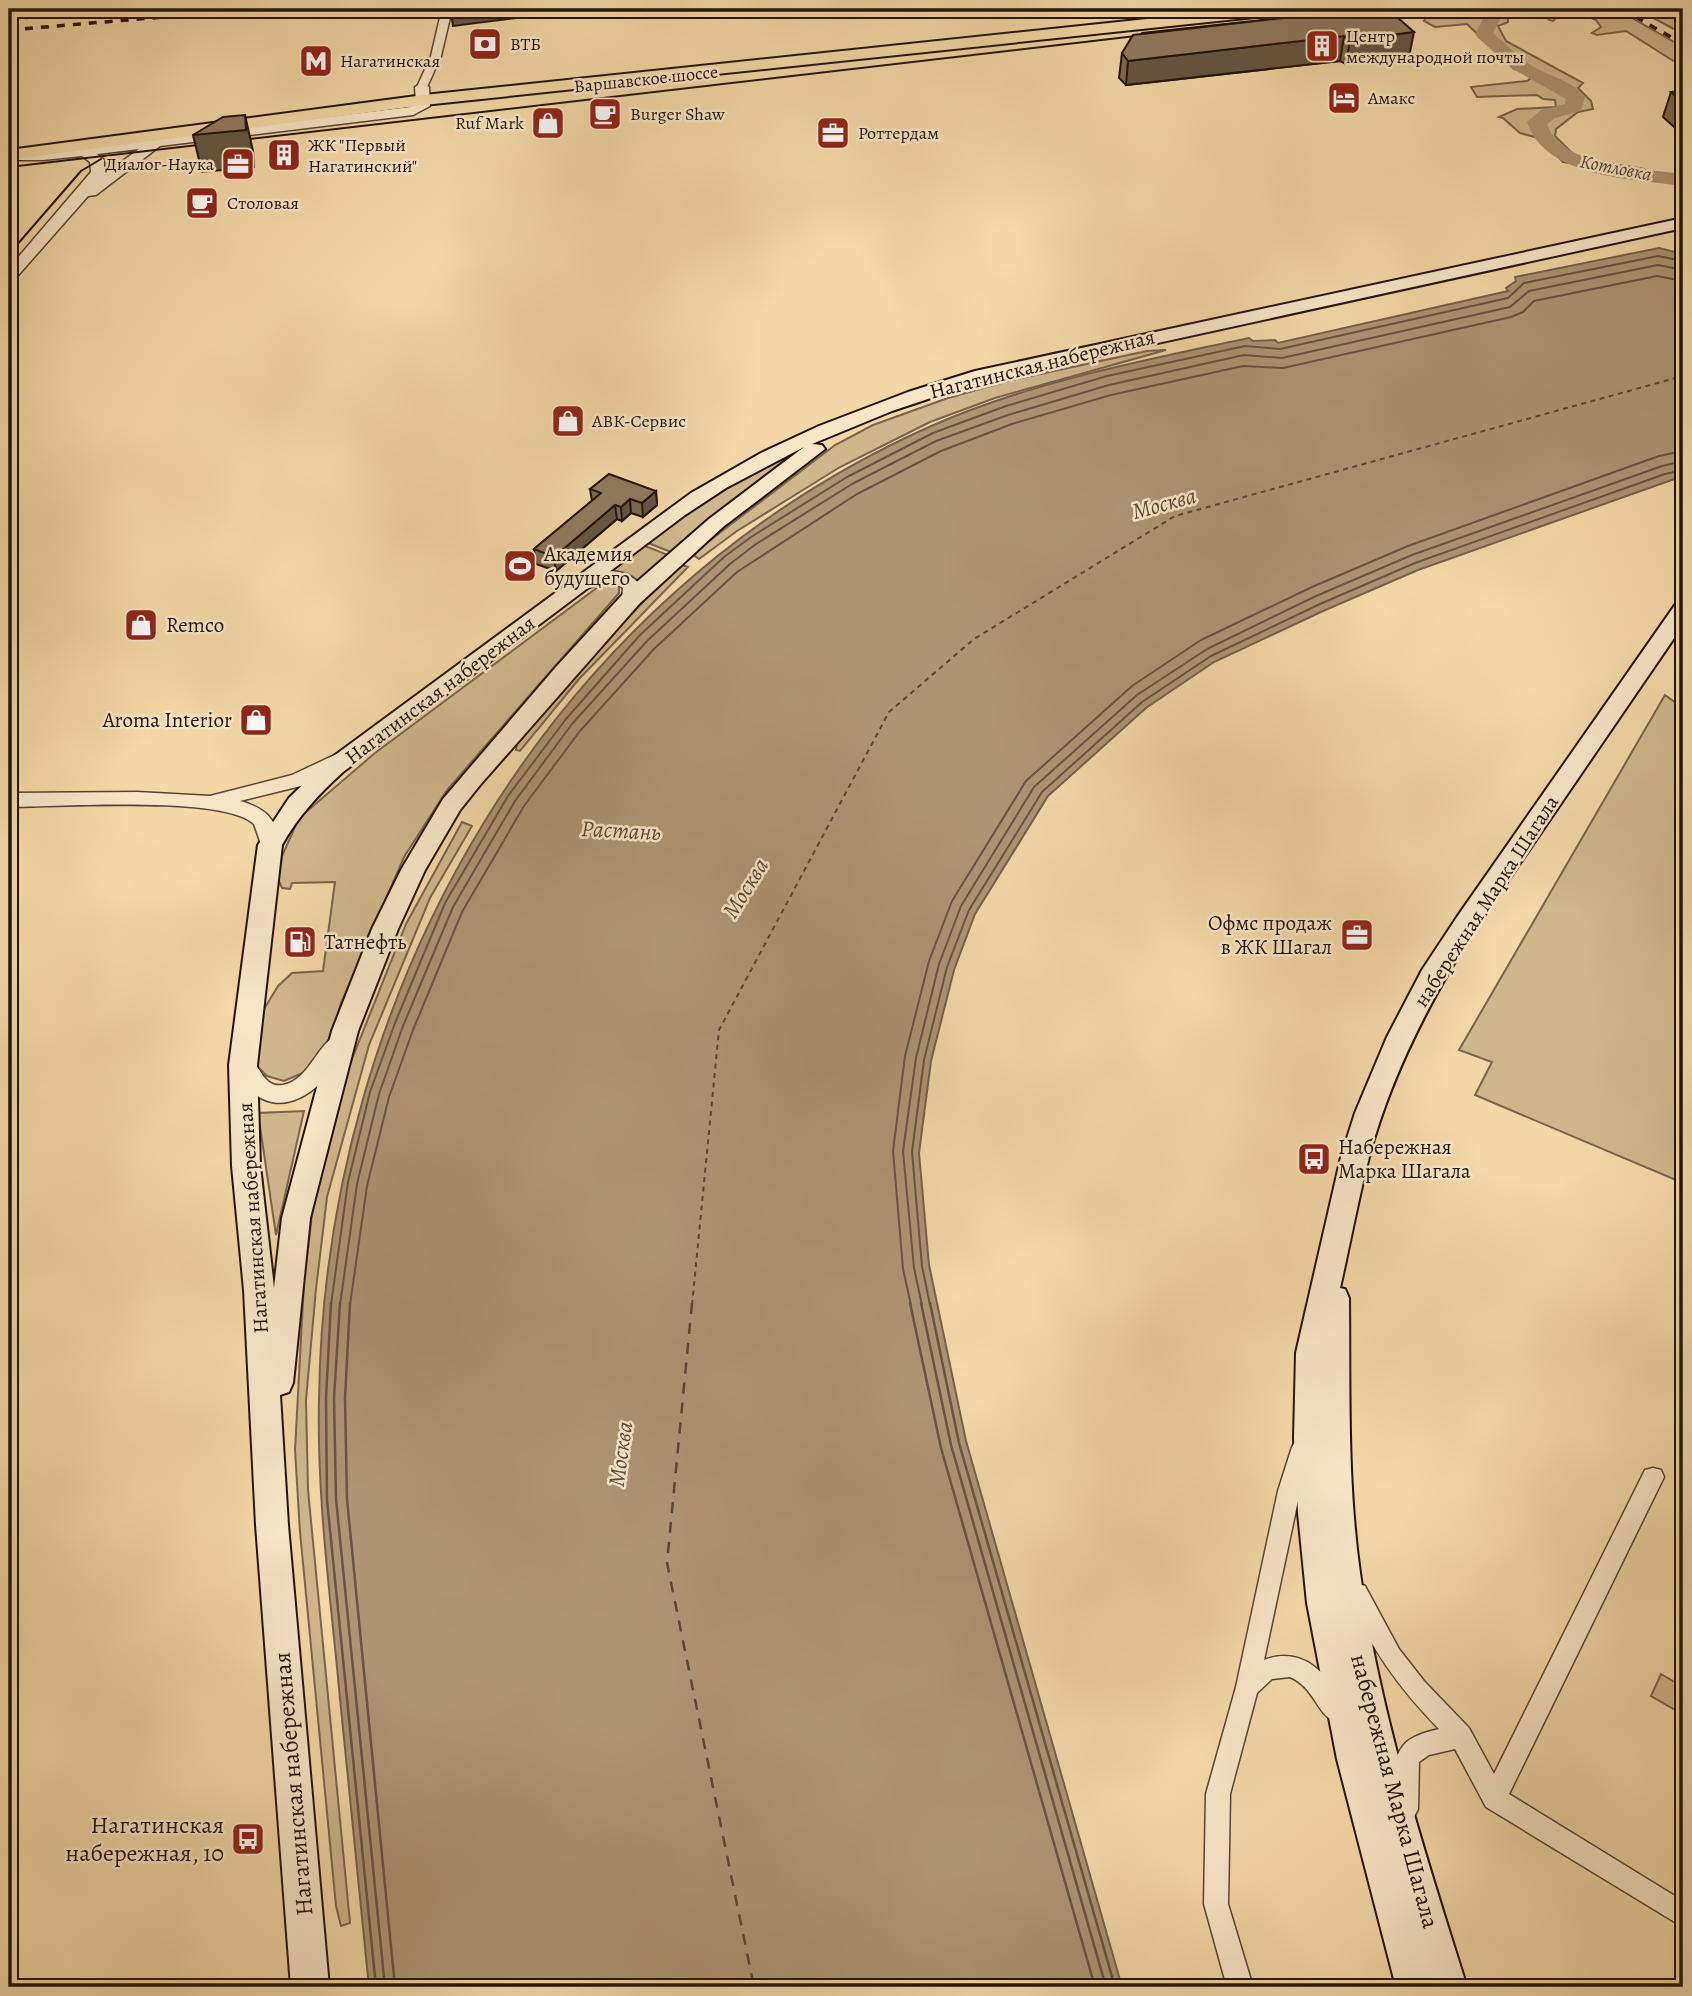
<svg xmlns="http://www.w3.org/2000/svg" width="1692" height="1996" font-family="Alegreya,serif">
	<rect width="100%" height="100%" fill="#f3d7a8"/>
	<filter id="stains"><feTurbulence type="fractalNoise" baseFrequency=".00286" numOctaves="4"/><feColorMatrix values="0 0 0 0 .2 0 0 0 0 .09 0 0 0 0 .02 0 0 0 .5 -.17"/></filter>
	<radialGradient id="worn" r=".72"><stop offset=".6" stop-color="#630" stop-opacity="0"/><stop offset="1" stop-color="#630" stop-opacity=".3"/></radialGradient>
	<path fill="#d0b68d" stroke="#7a644c" stroke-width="2" d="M1542 9H1616L1683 47V67L1626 31 1597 35 1592 33 1601 27 1596 20C1583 14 1564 10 1553 21L1549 20Z
		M1637 9H1672L1683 17V34Z
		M1475 12 1508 13V22L1498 26 1506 41 1583 83 1578 88 1591 101 1593 109 1578 112 1556 129 1555 136 1573 154 1583 159 1644 169 1647 172 1643 174 1563 162 1542 139 1520 133 1503 118 1499 117 1517 109 1556 107 1555 100 1543 99 1537 95 1477 97 1471 87 1527 81 1531 78 1524 71 1514 69 1467 24 1435 27 1424 21 1426 18Z
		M1166 350 995 398 930 422 840 467 737 531 699 559 692 554 835 445 873 425 948 398 1012 380 1147 351Z
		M822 437 787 458 671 552 643 541 749 473Z
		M640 544 668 555 640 582 627 573 606 570Z
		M679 564 688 567 579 679 520 751 516 750 517 743 569 680Z
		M602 584H614L619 587V593L447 790 404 857 341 1003 333 1031 321 1059 305 1072 284 1081 267 1076 256 1065 261 1014 278 986 292 973 323 971 335 882 292 883 290 889 282 888 278 879 282 856 299 818 375 753Z
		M1665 695 1683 708V1183L1475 1095 1492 1062 1459 1050Z
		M462 822 472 826 430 898 369 1045 327 1197 316 1289 306 1400 308 1490 350 1923 341 1926 336 1906 300 1532 295 1450 304 1282 312 1214 323 1160 346 1074 406 924Z
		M304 1111 276 1235 258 1113Z
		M1661 1674 1683 1687V1697L1677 1711 1651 1696Z"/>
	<path fill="#ad9473" stroke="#76604a" stroke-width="2" d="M1659 248 1683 254V476L1418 570 1323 611 1214 662 1146 708 1048 796 975 914 954 970 931 1061 919 1153 929 1265 966 1441 1122 1987H369C358 1881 347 1774 337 1667 328 1578 317 1489 319 1400 324 990 549 597 929 427 1030 382 1141 361 1249 338L1253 341 1275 340 1278 343 1508 291 1506 288 1516 281 1515 277Z"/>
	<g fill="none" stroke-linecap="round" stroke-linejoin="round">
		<path stroke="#685440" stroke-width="2" d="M331 1305 348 1182 370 1092 395 1023 445 903 508 796 566 719 640 635 724 557 751 537 847 477 933 433 1006 406 1107 376 1245 346 1280 349 1508 298 1524 283 1658 256 1683 261
			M340 1305 357 1184 379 1094 403 1026 453 907 515 801 572 724 647 641 730 564 756 544 852 484 936 441 1008 415 1109 385 1244 355 1282 358 1510 307 1529 291 1658 265 1683 270
			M350 1305 367 1186 389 1097 413 1030 462 912 524 806 580 731 654 649 737 572 857 494 941 451 1012 424 1111 395 1243 366 1283 368 1511 317 1523 312 1534 301 1657 276 1683 281
			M911 1305 903 1269 893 1151 905 1056 929 961 952 901 1026 781 1132 686 1201 640 1312 587 1408 546 1659 456 1683 451
			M922 1305 914 1268 903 1151 916 1058 939 964 961 906 1034 787 1137 695 1207 649 1316 596 1412 555 1662 466 1683 461
			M930 1305 922 1266 912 1152 924 1060 947 967 969 910 1042 792 1142 702 1211 656 1320 604 1415 563 1665 474 1683 470"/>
		<path stroke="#685440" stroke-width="2.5" d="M331 1303 326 1398 327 1500 376 1987
			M340 1303 334 1398 336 1499 385 1987
			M350 1303 345 1398 347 1499 395 1987
			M910 1303 941 1448 1095 1987
			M921 1303 951 1445 1106 1987
			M930 1303 959 1443 1115 1987"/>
		<path fill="#ad9473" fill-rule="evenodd" d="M1491 14 1500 19 1493 33C1506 44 1518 57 1532 66 1549 76 1573 81 1585 97L1581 111 1555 118 1547 124C1562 168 1643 168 1683 174V186C1634 179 1545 178 1527 122L1541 110 1565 104 1566 99 1513 69 1478 38 1475 34 1485 15Z"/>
		<path stroke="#5b4735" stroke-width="2" stroke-dasharray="5 4.5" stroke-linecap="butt" d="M692 1305 719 1030 889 712 974 639 1175 516 1683 376"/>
		<path stroke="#5b4735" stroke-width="2.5" stroke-dasharray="11 9" stroke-linecap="butt" d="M692 1303 667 1563 754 1987"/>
		<defs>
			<path id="minor" d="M442 9H452L441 56 427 87 418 89 417 87 431 56Z
				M1674 9H1683V15Z
				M1303 1438 1310 1440 1314 1447 1300 1491 1264 1660C1304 1645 1331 1676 1346 1710L1342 1718 1334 1721C1317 1714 1314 1687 1290 1677L1272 1679 1257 1693 1230 1794 1228 1904 1253 1987H1227L1204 1904 1206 1794 1236 1687 1278 1491 1292 1447 1296 1440Z
				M1653 1468 1661 1470 1664 1477 1509 1794 1683 1901V1927L1486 1807 1455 1749 1429 1755 1419 1762 1418 1809 1414 1817 1406 1821 1398 1817C1390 1798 1389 1763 1403 1746 1410 1736 1427 1732 1439 1729 1398 1687 1370 1647 1346 1593L1349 1586 1357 1583 1365 1586 1399 1649 1424 1681 1469 1728 1494 1774 1645 1470Z"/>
			<path id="tertiary" d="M422 83 429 87 430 106 413 115 160 146 96 195 88 196 14 280 9 282V268L91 172 90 162 82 156 43 160H9V152H43L410 107 416 104 415 87ZM139 149 104 175V160L97 154Z
				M607 571C620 571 633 575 641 586L638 603H624L622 599 623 588C607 577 596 587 580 591L571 585 580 578Z
				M341 752 348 754 351 759 348 764 305 785 240 801C265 808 276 818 281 845L277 850 270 852 263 850 254 824C223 795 56 807 9 807V793L137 792 210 796 292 775Z
				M339 1034 347 1037 351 1043C321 1096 270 1135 231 1065L235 1059C262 1050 257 1089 283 1085 310 1080 318 1041 339 1034Z"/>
			<path id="secondary" d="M1683 218V228L979 382 892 411 812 444 822 445 825 449 723 527 639 604 480 785 460 810 425 870 398 929 358 1031 334 1124 310 1218 293 1383 289 1392 280 1395 288 1525 329 1987H291L256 1525 244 1290 232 1166 229 1065 258 845 289 798 327 761 691 493 761 453 819 426 908 392 975 371ZM804 447 709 519 623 594 556 667 443 799 401 870 372 929 332 1031 282 1218 274 1288 260 1166 257 1065 282 845C298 816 319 794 343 772L685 515 726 488Z
				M1683 603V625L1475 929C1430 1000 1391 1075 1369 1157 1358 1200 1350 1244 1340 1288L1345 1289 1349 1298C1350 1390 1347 1481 1360 1573 1380 1714 1424 1851 1467 1987H1396L1337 1759 1307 1603 1298 1513 1294 1438 1296 1353 1341 1157 1355 1113 1387 1037 1422 970 1457 917 1675 605Z"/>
			<path id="primary" d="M1242 9H1292L1284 14 424 105 9 160V150L424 95Z"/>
		</defs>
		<use href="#minor" stroke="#584433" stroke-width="3"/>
		<use href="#tertiary" stroke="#584433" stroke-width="3"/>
		<use href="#secondary" stroke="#24130c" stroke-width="4"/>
		<use href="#primary" stroke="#24130c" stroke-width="4"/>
		<use href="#minor" fill="#f7e5c6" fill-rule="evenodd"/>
		<use href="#tertiary" fill="#f7e5c6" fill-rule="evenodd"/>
		<use href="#secondary" fill="#f7e5c6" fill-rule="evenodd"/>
		<use href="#primary" fill="#f3d7a8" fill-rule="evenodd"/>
		<path stroke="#24130c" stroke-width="2" d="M1368 12 1399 9
			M1142 33 1320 14
			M9 167 1153 34
			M9 254 81 171 101 159"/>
		<path stroke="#24130c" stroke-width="3.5" stroke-dasharray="8 8" stroke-linecap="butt" d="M1622 9 1683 44
			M9 19 124 9
			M9 30 258 9"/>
	</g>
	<path fill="#7c6850" stroke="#24130c" stroke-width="2" d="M1347 9H1388L1409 57 1346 64 1340 61 1126 85 1119 78 1122 53 1347 11Z
		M1683 91V135L1663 117 1671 92Z
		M590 489 656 491 657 505 643 517 631 513 622 521 617 519 556 571 536 564 534 549 592 501Z"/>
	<path fill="#655541" stroke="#24130c" stroke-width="2" d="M489 9H587L453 26 451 13Z
		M818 9H884L818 16Z
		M1414 32 1409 57 1346 64 1350 40Z
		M1344 36 1340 61 1126 85 1128 61Z
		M245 115 253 151 254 167 202 172 193 135Z
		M656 491 657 505 643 517 642 503Z
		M630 499 631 513 622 521 621 507Z
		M615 505 617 519 556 571 554 557Z"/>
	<path fill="#90795d" stroke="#24130c" stroke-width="2" d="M453 9H489L451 13Z
		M1354 9H1388L1414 32 1350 40 1344 36 1128 61 1122 53 1133 35 1355 10Z
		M1683 91V103L1671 92Z
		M245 115 246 130 193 135 223 117Z
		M609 474 656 491 642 503 630 499 621 507 615 505 554 557 534 549 601 493 590 489Z"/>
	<defs>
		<symbol id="bank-square" viewBox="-11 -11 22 22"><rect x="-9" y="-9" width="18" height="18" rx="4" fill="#8f2418" stroke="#f7e5c6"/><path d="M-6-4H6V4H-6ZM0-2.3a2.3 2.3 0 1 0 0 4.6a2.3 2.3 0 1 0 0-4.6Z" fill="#fff"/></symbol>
		<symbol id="building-square" viewBox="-11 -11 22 22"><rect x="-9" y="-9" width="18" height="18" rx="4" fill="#8f2418" stroke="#f7e5c6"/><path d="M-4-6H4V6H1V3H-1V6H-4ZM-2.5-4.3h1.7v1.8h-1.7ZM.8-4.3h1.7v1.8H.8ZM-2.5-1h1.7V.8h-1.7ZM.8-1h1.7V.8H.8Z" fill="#fff"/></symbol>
		<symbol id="metro-square" viewBox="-11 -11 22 22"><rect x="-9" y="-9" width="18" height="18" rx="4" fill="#8f2418" stroke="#f7e5c6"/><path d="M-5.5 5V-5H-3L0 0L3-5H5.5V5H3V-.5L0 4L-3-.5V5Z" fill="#fff"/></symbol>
		<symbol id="hotel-square" viewBox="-11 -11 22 22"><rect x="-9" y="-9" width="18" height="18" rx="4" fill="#8f2418" stroke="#f7e5c6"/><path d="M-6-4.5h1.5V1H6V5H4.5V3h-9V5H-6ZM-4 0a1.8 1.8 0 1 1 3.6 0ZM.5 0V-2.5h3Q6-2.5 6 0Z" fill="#fff"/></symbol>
		<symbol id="cafe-square" viewBox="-11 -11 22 22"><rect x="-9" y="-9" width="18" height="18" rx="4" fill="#8f2418" stroke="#f7e5c6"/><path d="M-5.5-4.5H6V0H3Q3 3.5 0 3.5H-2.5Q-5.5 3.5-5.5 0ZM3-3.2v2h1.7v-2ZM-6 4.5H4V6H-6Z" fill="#fff"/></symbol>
		<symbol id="shop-square" viewBox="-11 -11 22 22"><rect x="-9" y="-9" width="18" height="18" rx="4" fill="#8f2418" stroke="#f7e5c6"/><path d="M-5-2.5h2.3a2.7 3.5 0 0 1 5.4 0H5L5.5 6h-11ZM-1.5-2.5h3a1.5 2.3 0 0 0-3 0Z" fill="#fff"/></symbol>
		<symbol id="office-square" viewBox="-11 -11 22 22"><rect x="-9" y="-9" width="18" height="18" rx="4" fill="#8f2418" stroke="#f7e5c6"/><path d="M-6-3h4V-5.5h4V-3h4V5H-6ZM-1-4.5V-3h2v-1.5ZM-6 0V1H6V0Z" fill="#fff"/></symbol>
		<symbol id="stadium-square" viewBox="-11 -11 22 22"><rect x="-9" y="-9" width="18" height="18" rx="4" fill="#8f2418" stroke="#f7e5c6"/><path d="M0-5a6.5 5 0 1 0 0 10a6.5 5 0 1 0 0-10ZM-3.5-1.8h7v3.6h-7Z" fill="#fff"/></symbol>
		<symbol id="fuel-square" viewBox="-11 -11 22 22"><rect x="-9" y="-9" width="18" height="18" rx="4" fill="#8f2418" stroke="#f7e5c6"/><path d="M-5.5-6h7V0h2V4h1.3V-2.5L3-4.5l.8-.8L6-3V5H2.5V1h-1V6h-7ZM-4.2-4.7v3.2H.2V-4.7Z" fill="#fff"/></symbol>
		<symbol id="bus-square" viewBox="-11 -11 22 22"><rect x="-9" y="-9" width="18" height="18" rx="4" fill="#8f2418" stroke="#f7e5c6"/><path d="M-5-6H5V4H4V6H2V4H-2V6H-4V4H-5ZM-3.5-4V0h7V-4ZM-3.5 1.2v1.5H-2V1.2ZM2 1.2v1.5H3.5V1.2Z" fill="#fff"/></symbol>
	</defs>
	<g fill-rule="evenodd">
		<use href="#bank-square" x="466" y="25" width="38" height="38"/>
		<use href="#building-square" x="1303" y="27" width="38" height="38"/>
		<use href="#metro-square" x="297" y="42" width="38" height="38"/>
		<use href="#hotel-square" x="1325" y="79" width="38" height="38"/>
		<use href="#cafe-square" x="586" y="95" width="38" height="38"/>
		<use href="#shop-square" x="529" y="104" width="38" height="38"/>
		<use href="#office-square" x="814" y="114" width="38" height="38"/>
		<use href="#building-square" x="265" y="136" width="38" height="38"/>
		<use href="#office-square" x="219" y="145" width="38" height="38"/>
		<use href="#cafe-square" x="183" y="184" width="38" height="38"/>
		<use href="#shop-square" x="549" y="402" width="38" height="38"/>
		<use href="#stadium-square" x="501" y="547" width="38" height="38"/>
		<use href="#shop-square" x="122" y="606" width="38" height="38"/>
		<use href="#shop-square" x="237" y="701" width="38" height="38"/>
		<use href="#office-square" x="1338" y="916" width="38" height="38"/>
		<use href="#fuel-square" x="281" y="923" width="38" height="38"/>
		<use href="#bus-square" x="1295" y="1140" width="38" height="38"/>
		<use href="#bus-square" x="229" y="1820" width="38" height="38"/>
	</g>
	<g text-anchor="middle" stroke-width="5" stroke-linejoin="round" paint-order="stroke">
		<g font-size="18" fill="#24130c" stroke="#f7e5c6" text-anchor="start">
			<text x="1346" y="42">Центр<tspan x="1346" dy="21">международной почты</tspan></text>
			<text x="510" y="50">ВТБ</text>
			<text x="340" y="67">Нагатинская</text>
			<text x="1368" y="104">Амакс</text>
			<text x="630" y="120">Burger Shaw</text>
			<text x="524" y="129" text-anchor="end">Ruf Mark</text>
			<text x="858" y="139">Роттердам</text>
			<text x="308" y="151">ЖК "Первый<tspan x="308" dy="21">Нагатинский"</tspan></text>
			<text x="214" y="170" text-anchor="end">Диалог-Наука</text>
			<text x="227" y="209">Столовая</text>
			<text x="592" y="427">АВК-Сервис</text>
		</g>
		<g font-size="18" fill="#24130c" stroke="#f7e5c6">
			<text transform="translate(646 79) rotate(-6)" y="6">Варшавское шоссе</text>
		</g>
		<g font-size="19" font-style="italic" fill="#5b4735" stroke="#f7e5c6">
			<text transform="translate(1616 167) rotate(11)" y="7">Котловка</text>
		</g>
		<g font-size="21" fill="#24130c" stroke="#f7e5c6">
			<text transform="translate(1042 364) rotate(-14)" y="7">Нагатинская набережная</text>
			<text transform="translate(440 690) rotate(-37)" y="7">Нагатинская набережная</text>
			<text transform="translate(1486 901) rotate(-57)" y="7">набережная Марка Шагала</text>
			<text transform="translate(253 1218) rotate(-94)" y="7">Нагатинская набережная</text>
		</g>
		<g font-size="21" fill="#24130c" stroke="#f7e5c6" text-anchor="start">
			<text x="544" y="561">Академия<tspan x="544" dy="24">будущего</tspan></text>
			<text x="166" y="632">Remco</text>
			<text x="232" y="727" text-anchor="end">Aroma Interior</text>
			<text x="1332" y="930" text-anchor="end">Офмс продаж<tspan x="1332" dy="24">в ЖК Шагал</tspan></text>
			<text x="324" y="949">Татнефть</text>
			<text x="1338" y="1154">Набережная<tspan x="1338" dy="24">Марка Шагала</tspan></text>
		</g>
		<g font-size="23" font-style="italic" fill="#5b4735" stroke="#f7e5c6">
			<text transform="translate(1164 503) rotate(-15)" y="8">Москва</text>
			<text transform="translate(621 830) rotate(3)" y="8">Растань</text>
			<text transform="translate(745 888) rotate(-58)" y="8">Москва</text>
			<text transform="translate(620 1454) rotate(-82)" y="8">Москва</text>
		</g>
		<g font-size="24" fill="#24130c" stroke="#f7e5c6">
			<text transform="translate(293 1784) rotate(-95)" y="8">Нагатинская набережная</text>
			<text transform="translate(1395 1791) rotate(75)" y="8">набережная Марка Шагала</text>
		</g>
		<g font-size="24" fill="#24130c" stroke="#f7e5c6" text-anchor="end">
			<text x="224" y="1833">Нагатинская<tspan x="224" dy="28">набережная, 10</tspan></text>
		</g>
	</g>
	<rect width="1692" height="1996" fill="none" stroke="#f3d7a8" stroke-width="35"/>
	<rect x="10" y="10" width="1671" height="1975" fill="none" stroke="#24130c" stroke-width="3.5"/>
	<rect x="18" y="18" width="1657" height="1961" fill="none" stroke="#24130c" stroke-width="2"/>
	<rect width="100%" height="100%" filter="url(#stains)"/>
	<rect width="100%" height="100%" fill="url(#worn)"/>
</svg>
